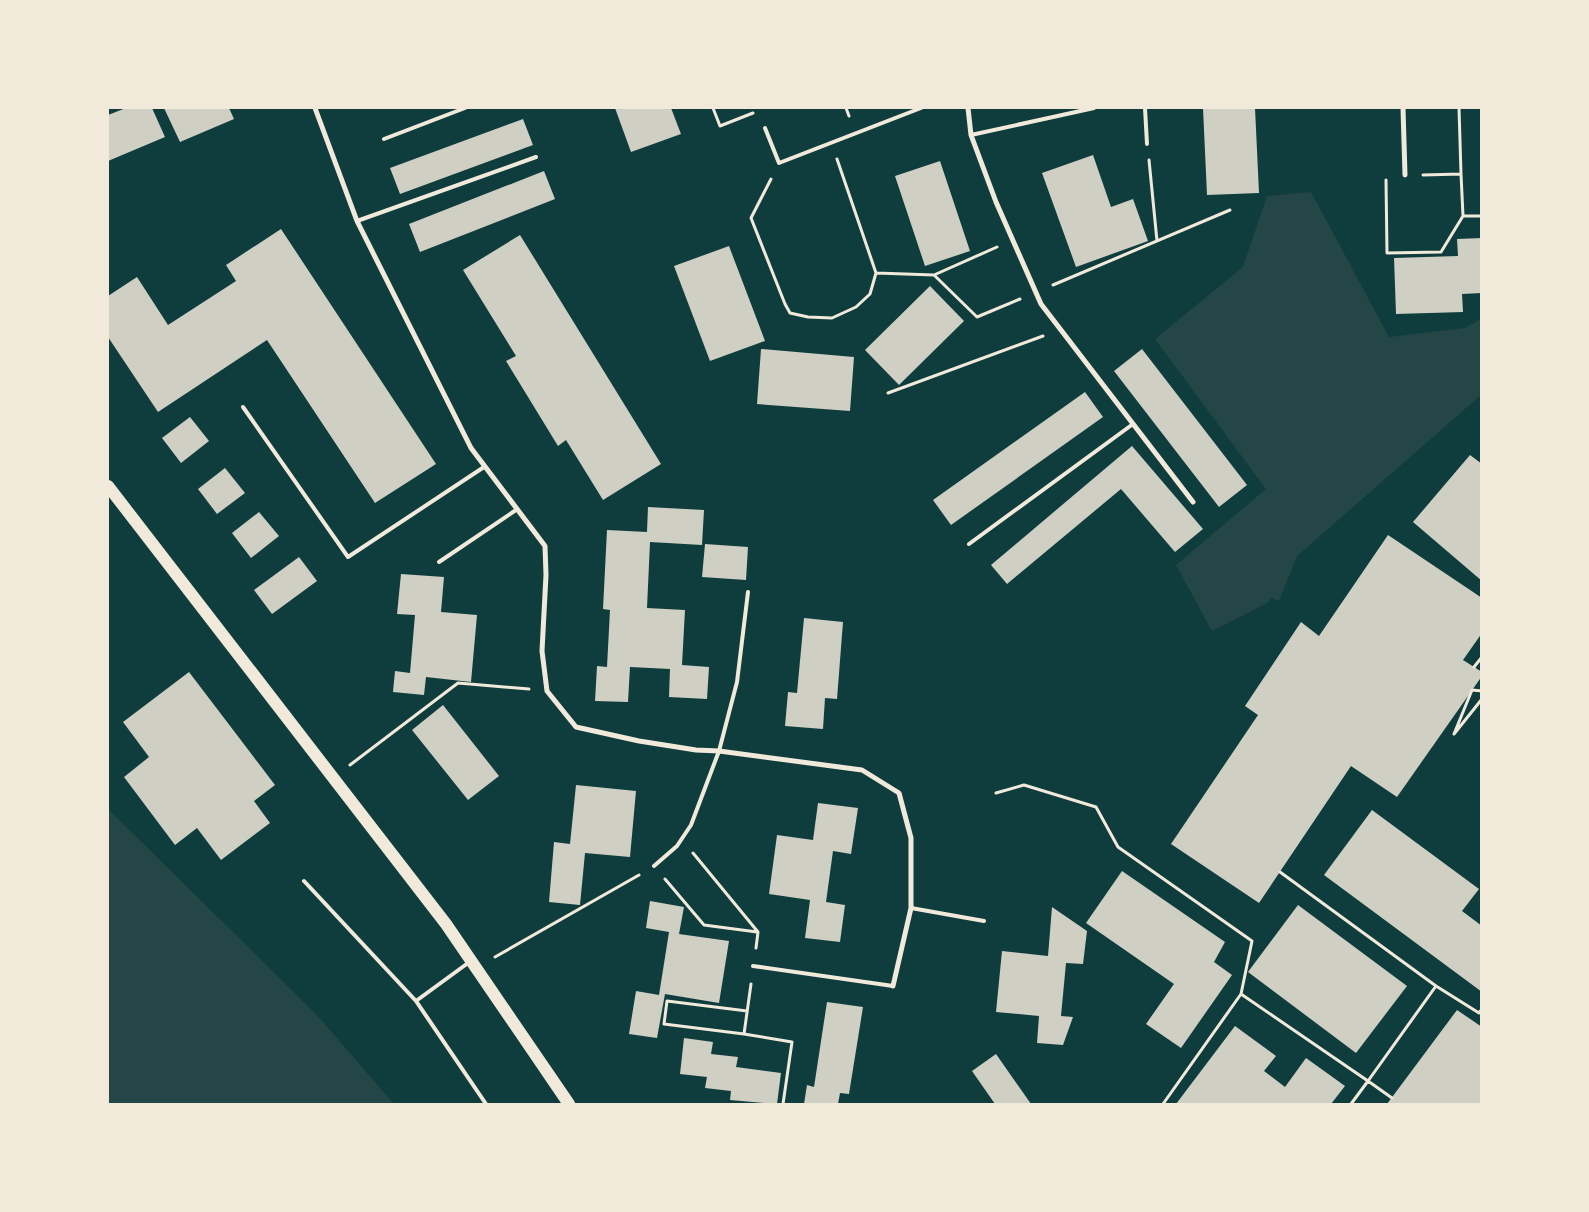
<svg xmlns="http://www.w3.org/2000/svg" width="1589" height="1212" font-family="Figtree,sans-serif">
	<rect width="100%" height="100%" fill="#0f3d3e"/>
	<path fill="#244646" d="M1311 192 1389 337 1465 328 1481 319V395L1297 556 1279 601 1271 598 1267 603 1212 631 1176 565 1266 489 1155 339 1243 267 1267 196Z
		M108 809 316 1014 394 1104H108Z"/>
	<path fill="#cfcfc3" d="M126 108H152L165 137 108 161V115Z
		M164 108H229L234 119 180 142Z
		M615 108H671L681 134 631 152Z
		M1203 108H1255L1259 193 1207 195Z
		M523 119 533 145 400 194 390 168Z
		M1093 155 1111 207 1133 199 1148 241 1076 267 1042 173Z
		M940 161 970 251 925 266 895 176Z
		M544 171 555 199 420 252 409 224Z
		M281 229 436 464 375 503 267 340 158 412 108 337V296L137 277 168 325 236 281 226 265Z
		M520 235 661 464 603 500 566 440 558 446 506 361 516 356 463 270Z
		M1482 238V293L1462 294 1463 312 1396 314 1394 258 1458 256 1457 239Z
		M729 246 765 341 710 361 674 266Z
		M930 286 964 321 899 385 865 350Z
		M761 349 854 357 850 411 757 404Z
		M1142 349 1247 485 1219 507 1114 371Z
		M1085 392 1103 417 951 525 933 500Z
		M190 417 209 441 181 463 162 438Z
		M1132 446 1203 529 1175 552 1121 489 1007 584 991 565Z
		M1470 455 1482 464V581L1413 522Z
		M225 468 245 493 217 514 198 489Z
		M648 507 704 510 702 545 650 542 647 608 685 610 682 665 709 667 707 699 669 697 670 669 630 667 628 702 595 701 597 666 607 667 610 610 603 609 607 530 647 532Z
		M259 512 279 536 251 558 232 533Z
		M1388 535 1482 598V633L1463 660 1482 672V676L1397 797 1351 766 1259 903 1171 844 1258 715 1245 706 1301 622 1319 636Z
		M705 544 748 547 746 580 702 577Z
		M299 557 317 581 272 614 254 590Z
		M401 574 444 577 441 612 477 615 471 682 426 677 424 695 393 692 395 671 410 673 415 615 397 614Z
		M804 618 843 622 837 699 825 698 823 729 785 726 788 692 797 693Z
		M189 672 275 785 254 801 270 823 221 860 197 828 175 845 124 777 149 757 123 722Z
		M443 705 499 776 468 800 412 730Z
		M576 785 636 791 630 857 585 853 580 905 549 902 554 842 570 844Z
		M818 803 858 808 851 854 833 851 826 902 845 905 840 942 805 938 810 900 769 894 777 835 813 840Z
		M1372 810 1479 889 1462 911 1482 926V992L1324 875Z
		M1122 871 1225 942 1214 962 1232 975 1181 1048 1146 1024 1174 984 1086 923Z
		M650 901 684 907 679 934 729 941 719 1003 665 994 657 1038 629 1034 636 991 659 995 669 932 646 928Z
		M1298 905 1407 986 1356 1053 1248 972Z
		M1052 907 1087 931 1083 964 1066 963 1061 1016 1073 1017 1063 1045 1037 1043 1039 1016 996 1012 1002 951 1048 956Z
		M827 1002 863 1007 849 1094 840 1093 838 1104H804L807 1085 814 1087Z
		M1457 1010 1482 1027V1104H1387Z
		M1235 1026 1276 1056 1264 1071 1285 1087 1306 1058 1345 1086 1331 1104H1176Z
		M684 1038 713 1042 711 1054 738 1057 736 1067 781 1073 777 1104 730 1100 731 1091 705 1088 707 1077 680 1074Z
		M996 1054 1031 1104H995L972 1071Z"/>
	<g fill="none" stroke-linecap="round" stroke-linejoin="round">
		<path stroke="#f1e9da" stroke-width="3" d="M713 108 720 126 753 113
			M846 108 849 116
			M1459 108 1461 174
			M1149 160 1157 241
			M1423 175 1461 174 1463 216H1482
			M771 179 751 218 785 304 790 313 808 317 832 318 856 307 870 294 876 273 837 159
			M1386 180 1387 253 1441 252 1463 216
			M876 273 934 275 997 247
			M934 275 977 317 1020 299
			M1053 285 1230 210
			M888 393 1043 336
			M1474 667 1482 657
			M1482 691 1472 690 1454 734 1482 699
			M350 765 458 683 529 689
			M996 793 1024 785 1096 807 1118 847 1252 941 1241 994 1368 1081 1351 1104
			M693 853 758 932 756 948
			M1280 872 1436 986 1368 1081 1392 1098
			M665 879 704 925 757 932
			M495 957 639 875
			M751 984 744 1034 792 1042 783 1104
			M1436 986 1479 1013 1482 1009
			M744 1034 664 1024 667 1001 747 1011
			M1163 1104 1241 994"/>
		<path stroke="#f1e9da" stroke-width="4" d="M1145 108 1147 144
			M765 128 779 163 921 108
			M971 135 1094 108
			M384 139 465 108
			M357 221 536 157
			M243 407 348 557 484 467
			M969 544 1133 424
			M439 562 516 510
			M654 866 677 846 691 825 719 751 737 682 748 592
			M304 881 416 1001
			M911 908 984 921
			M468 963 416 1001 486 1104
			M753 966 893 986"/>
		<path stroke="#f1e9da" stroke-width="5" d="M315 108 357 221 471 448 545 546 546 575 542 651 547 691 576 727 639 741 696 750 719 751 862 770 899 793 911 838V908L893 986
			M968 108 971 135 996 202 1041 304 1193 502
			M1403 108 1405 175"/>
		<path stroke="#f1e9da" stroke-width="12" d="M108 486 446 924 569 1104"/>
	</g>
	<rect width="1589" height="1212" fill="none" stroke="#f1e9da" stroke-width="218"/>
</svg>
